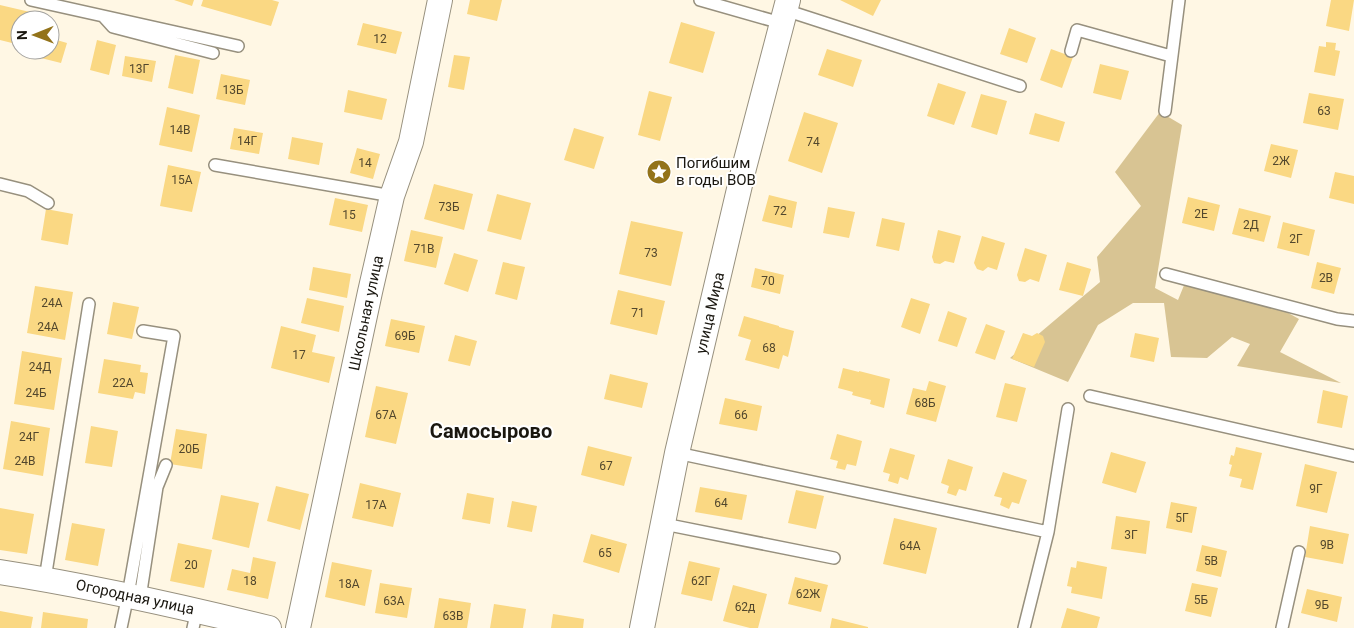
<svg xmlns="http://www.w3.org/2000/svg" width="1354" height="628" font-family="Roboto,sans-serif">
	<rect width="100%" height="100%" fill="#fff7e4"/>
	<path fill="#d8c493" d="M1160 112 1182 125 1155 288 1178 300 1187 278 1244 288 1299 319 1280 352 1341 383 1237 366 1250 344 1232 337 1207 358 1171 357 1164 303H1133L1098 325 1068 382 1010 358 1100 282 1097 257 1141 206 1115 172Z"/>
	<path fill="#fad883" d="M174 0H194L192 6Z
		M203 0H272L279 2 271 26 201 6Z
		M470 0H502L497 21 467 14Z
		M840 0H881L873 16Z
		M1331 0H1354L1349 31 1326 26Z
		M0 5 30 12 28 20H20V45L0 40Z
		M681 22 715 32 703 73 669 63Z
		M363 23 402 32 396 54 357 45Z
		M1009 28 1036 38 1027 63 1000 54Z
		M50 38 67 43 61 63 33 56 34 50H50Z
		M97 40 116 45 109 75 90 70Z
		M1326 42 1336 43 1335 50 1340 51 1335 76 1314 72 1319 46 1326 47Z
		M827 49 862 60 853 87 818 75Z
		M1051 49 1073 57 1062 88 1040 80Z
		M175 55 200 60 193 94 168 88Z
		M454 55 470 57 464 90 448 87Z
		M125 56 156 61 152 82 122 76Z
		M1100 64 1129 71 1121 100 1093 93Z
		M221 74 250 80 245 105 216 99Z
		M938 83 966 92 954 125 927 116Z
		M348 90 387 99 382 120 344 112Z
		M649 91 672 97 660 141 638 135Z
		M1309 93 1344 99 1338 130 1303 123Z
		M981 94 1007 101 997 135 971 127Z
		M167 107 200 115 192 152 159 145Z
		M804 112 838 123 822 173 788 161Z
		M1035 113 1065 122 1059 142 1029 134Z
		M234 128 263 133 259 154 230 149Z
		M574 128 604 137 594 169 564 160Z
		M292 137 323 143 319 165 288 159Z
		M1271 144 1298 150 1291 178 1264 171Z
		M357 148 380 154 373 179 350 173Z
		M168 165 201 172 192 212 160 206Z
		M1335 172 1354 176V204L1329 198Z
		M434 184 473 194 464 230 424 219Z
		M497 194 531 203 521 240 487 231Z
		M769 195 797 202 792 228 762 221Z
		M1188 197 1220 205 1214 231 1182 223Z
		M335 198 368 205 362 232 329 225Z
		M828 207 855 212 849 238 823 233Z
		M1239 208 1271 216 1264 242 1232 234Z
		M46 209 73 214 68 245 41 240Z
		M882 218 905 223 899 251 876 246Z
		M631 221 683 232 671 286 619 274Z
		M1283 222 1315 230 1309 256 1277 248Z
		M411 230 443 237 436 268 404 261Z
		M938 230 961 236 954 263 945 261 940 264 934 263 932 257Z
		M982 236 1005 243 997 270 988 267 983 271 977 269 974 263Z
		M1025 248 1047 255 1039 282 1030 279 1025 282 1019 281 1017 275Z
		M454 253 478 260 468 292 444 284Z
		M503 262 525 267 517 300 495 294Z
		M1067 262 1091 269 1083 296 1059 290Z
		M1317 262 1341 268 1334 294 1311 288Z
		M313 267 351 274 347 298 309 290Z
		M755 268 784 275 780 294 751 287Z
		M35 286 73 292 65 340 27 333Z
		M618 290 665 301 657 335 610 324Z
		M307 298 344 306 339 332 301 323Z
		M911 298 930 304 920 334 901 327Z
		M113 302 139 307 132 339 107 334Z
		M948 311 967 318 957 347 938 341Z
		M744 316 779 326V327L794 331 788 357 783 355 779 369 745 360 751 340 738 336Z
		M391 319 425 326 419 353 385 346Z
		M986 324 1005 331 995 360 975 353Z
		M281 326 316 335 312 352 335 357 329 383 271 368Z
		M1023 333 1032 336 1037 333 1043 336 1045 342 1034 367 1012 359Z
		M1135 333 1159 338 1154 362 1130 357Z
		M455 335 477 341 470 366 448 361Z
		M22 351 62 358 54 410 14 404Z
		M104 359 141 365 140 372 148 373 145 394 135 392 133 399 98 393Z
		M843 368 859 372V371L890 379 884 408 870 404 871 400 852 395 853 392 838 388Z
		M610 374 648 383 642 408 604 399Z
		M929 381 946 386 936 422 906 414 913 388 926 391Z
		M1005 383 1026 388 1017 422 996 417Z
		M376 386 408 393 396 444 365 437Z
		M1323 390 1348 396 1342 428 1317 423Z
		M725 398 762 406 757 431 719 424Z
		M11 421 50 428 43 476 3 469Z
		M91 426 118 431 112 467 85 463Z
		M176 429 207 434 202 469 170 464Z
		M837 434 862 441 856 466 847 464 845 470 836 468 838 461 830 459Z
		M588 446 632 457 624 486 581 475Z
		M1236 447 1262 453 1253 490 1240 487 1242 479 1229 476 1232 465 1229 464 1231 455 1234 456Z
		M890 448 915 455 908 480 900 477 898 484 888 481 890 474 883 472Z
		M1111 452 1146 462 1136 493 1102 483Z
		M948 459 973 467 966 491 959 489 956 496 947 493 949 486 941 483Z
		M1305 464 1337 472 1327 513 1296 506Z
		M1003 472 1027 480 1019 504 1012 502 1009 509 1000 505 1002 498 994 496Z
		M360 483 401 493 393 527 352 518Z
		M276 486 309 494 300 530 267 521Z
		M700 487 747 495 742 520 695 512Z
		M796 490 824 496 816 529 788 523Z
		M467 493 494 498 490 524 462 519Z
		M221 495 259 503 249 548 212 539Z
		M512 501 537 506 532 532 507 527Z
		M1171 502 1197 507 1192 533 1166 528Z
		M0 508 34 514 27 554 0 550Z
		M1116 516 1150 521 1146 554 1111 549Z
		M894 518 937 528 926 574 883 564Z
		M72 523 105 529 98 566 65 560Z
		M1310 526 1349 534 1343 564 1305 557Z
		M591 534 627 544 619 573 583 562Z
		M178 543 212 550 204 588 170 581Z
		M1202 545 1227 551 1221 577 1196 571Z
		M253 557 276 562 268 599 227 590 232 569 250 573Z
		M689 561 720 568 712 601 681 594Z
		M1077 561 1107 567 1102 599 1071 593 1072 587 1067 586 1071 567 1076 568Z
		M332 562 372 570 365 606 325 597Z
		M795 577 828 585 821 612 788 604Z
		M380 583 412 588 407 618 375 613Z
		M1192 583 1218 588 1211 617 1185 611Z
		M733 585 767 594 758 628H750L723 621Z
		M1307 589 1342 597 1337 622 1301 613Z
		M439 598 471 603 467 628H434Z
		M494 604 526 609 523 628H490Z
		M1067 608 1100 617 1097 628H1061Z
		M0 611 33 617 31 628H0Z
		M43 612 88 619 87 628H41Z
		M553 614 584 619 583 628H551Z
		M832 618 868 627V628H830Z"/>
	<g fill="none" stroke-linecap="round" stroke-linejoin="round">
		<defs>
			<path id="lane" d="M31 0 238 46
				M700 0 781 23
				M785 10 1020 86
				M103 16 113 27 213 53
				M1071 51 1077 30 1171 56
				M1165 111 1179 0
				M215 165 392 196
				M0 184 28 191 48 203
				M1166 274 1337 319 1354 321
				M1090 396 1354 456
				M677 453 1048 532
				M664 524 834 558
				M45 579 89 304
				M140 598 157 487 166 465
				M121 628 128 595 174 336 143 331
				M193 628 197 610
				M1024 628 1048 532 1068 409
				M1282 628 1299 552"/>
			<path id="street" d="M0 572C91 586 180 606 269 628
				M298 628 370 292 392 196 411 142 440 0
				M642 628 677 453 744 168 788 0"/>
		</defs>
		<use href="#lane" stroke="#97907e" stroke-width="14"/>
		<use href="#street" stroke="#97907e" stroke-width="26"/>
		<use href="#lane" stroke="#fff" stroke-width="11"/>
		<use href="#street" stroke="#fff" stroke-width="24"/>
	</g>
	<defs>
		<symbol id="sight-disc" viewBox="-11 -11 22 22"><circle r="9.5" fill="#93731a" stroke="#fff"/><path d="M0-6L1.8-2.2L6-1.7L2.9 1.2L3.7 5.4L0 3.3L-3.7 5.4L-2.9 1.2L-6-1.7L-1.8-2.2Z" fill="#fff"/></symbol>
	</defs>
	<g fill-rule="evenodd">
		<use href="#sight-disc" x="645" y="158" width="28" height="28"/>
	</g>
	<g text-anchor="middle" stroke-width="4" stroke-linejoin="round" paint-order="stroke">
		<g font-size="12" fill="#52472d">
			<text x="380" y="43">12</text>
			<text x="139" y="73">13Г</text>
			<text x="233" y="94">13Б</text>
			<text x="1324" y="115">63</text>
			<text x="180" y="134">14В</text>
			<text x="247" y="145">14Г</text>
			<text x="813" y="146">74</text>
			<text x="1281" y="165">2Ж</text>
			<text x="365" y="167">14</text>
			<text x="182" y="184">15А</text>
			<text x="449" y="211">73Б</text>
			<text x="780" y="215">72</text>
			<text x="1201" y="218">2Е</text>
			<text x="349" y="219">15</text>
			<text x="1251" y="229">2Д</text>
			<text x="1296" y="243">2Г</text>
			<text x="424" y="253">71В</text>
			<text x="651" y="257">73</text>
			<text x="1326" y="282">2В</text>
			<text x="768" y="285">70</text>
			<text x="52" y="307">24А</text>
			<text x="638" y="317">71</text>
			<text x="48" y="331">24А</text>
			<text x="405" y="340">69Б</text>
			<text x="769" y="352">68</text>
			<text x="299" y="359">17</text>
			<text x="40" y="371">24Д</text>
			<text x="123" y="387">22А</text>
			<text x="36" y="397">24Б</text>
			<text x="925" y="407">68Б</text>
			<text x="386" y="419">67А</text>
			<text x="741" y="419">66</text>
			<text x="29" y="441">24Г</text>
			<text x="189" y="453">20Б</text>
			<text x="25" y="465">24В</text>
			<text x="606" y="470">67</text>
			<text x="1316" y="493">9Г</text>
			<text x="721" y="507">64</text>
			<text x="376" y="509">17А</text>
			<text x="1182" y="522">5Г</text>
			<text x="1131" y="539">3Г</text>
			<text x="1327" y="549">9В</text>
			<text x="910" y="550">64А</text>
			<text x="605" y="557">65</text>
			<text x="1211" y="565">5В</text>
			<text x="191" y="569">20</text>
			<text x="250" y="585">18</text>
			<text x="701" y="585">62Г</text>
			<text x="349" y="588">18А</text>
			<text x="808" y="598">62Ж</text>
			<text x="1201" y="604">5Б</text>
			<text x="394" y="605">63А</text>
			<text x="1322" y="609">9Б</text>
			<text x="745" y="611">62д</text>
			<text x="453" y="620">63В</text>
		</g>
		<g font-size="15" fill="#1a1710" stroke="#fff" text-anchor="start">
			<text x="676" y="168">Погибшим<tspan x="676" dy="17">в годы ВОВ</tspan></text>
		</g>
		<g font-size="15" fill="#1a1710" stroke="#fff">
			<text transform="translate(366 313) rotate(-78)" y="5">Школьная улица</text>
			<text transform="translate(710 313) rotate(-77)" y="5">улица Мира</text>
			<text transform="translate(135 597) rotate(12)" y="5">Огородная улица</text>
		</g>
		<g font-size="20" font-weight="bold" fill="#1a1710" stroke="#fff">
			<text x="491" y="438">Самосырово</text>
		</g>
	</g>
	<g transform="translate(35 35) rotate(269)"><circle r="24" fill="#ffffff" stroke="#a3a29f"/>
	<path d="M0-4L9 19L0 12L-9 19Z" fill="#93731a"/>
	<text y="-8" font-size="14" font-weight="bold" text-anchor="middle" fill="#1a1710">N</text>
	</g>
</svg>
